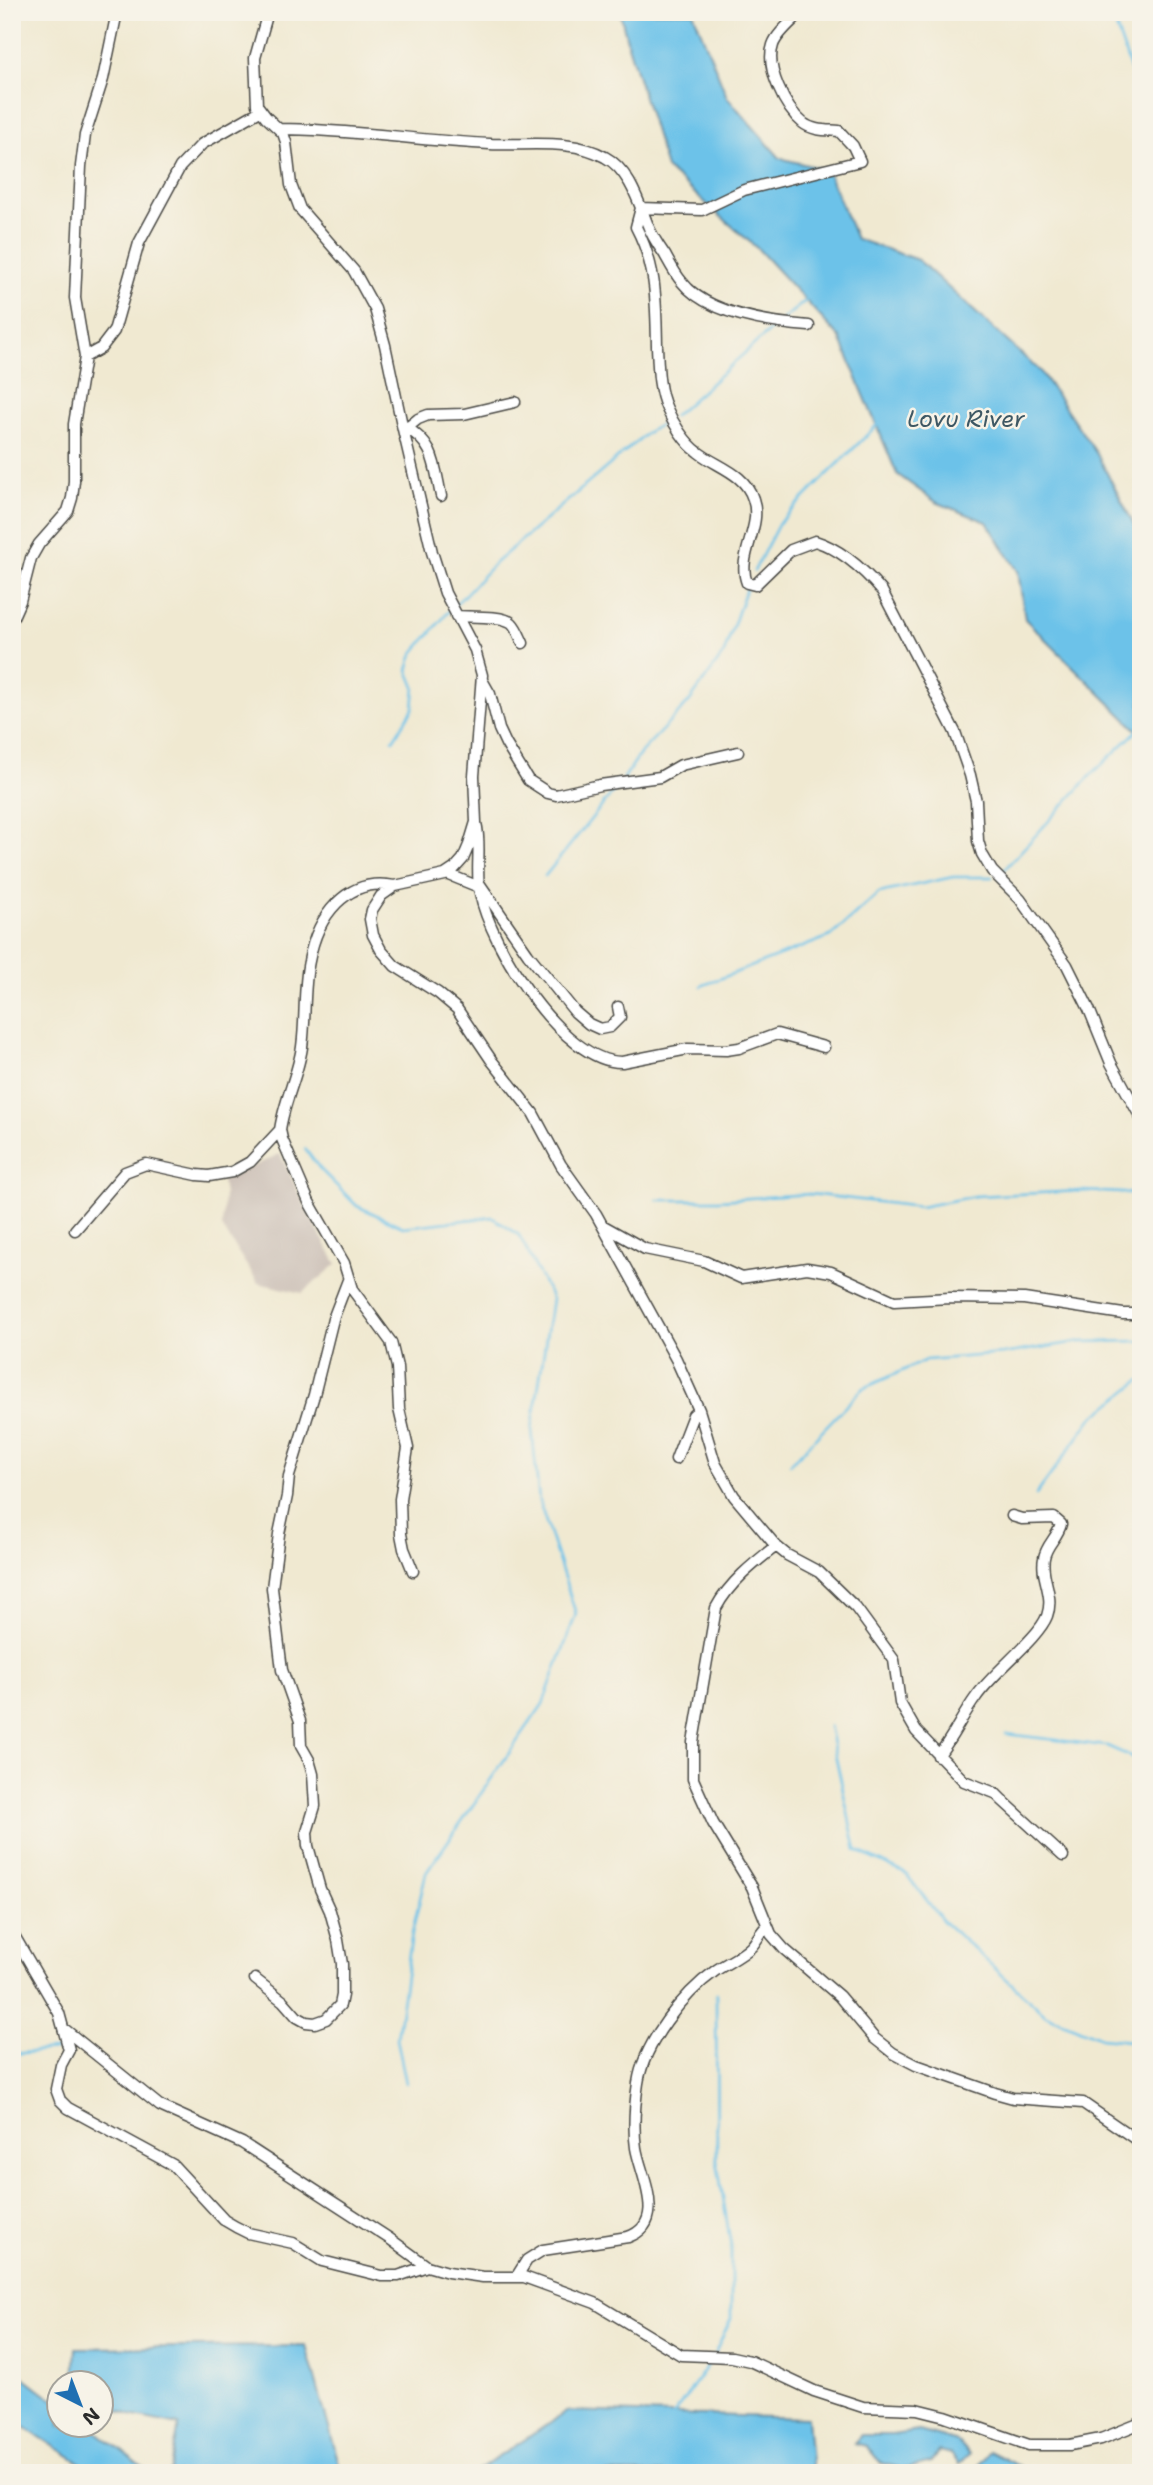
<svg xmlns="http://www.w3.org/2000/svg" width="1153" height="2485" font-family="'Shantell Sans',sans-serif">
	<rect width="100%" height="100%" fill="#f7f3e8"/>
	<filter id="ink" filterUnits="userSpaceOnUse"><feTurbulence type="fractalNoise" baseFrequency=".0143" numOctaves="2"/><feDisplacementMap in="SourceGraphic" scale="14" xChannelSelector="R" yChannelSelector="G"/><feConvolveMatrix kernelMatrix="1 2 1 2 8 2 1 2 1" color-interpolation-filters="sRGB"/></filter>
	<filter id="wash" filterUnits="userSpaceOnUse"><feTurbulence type="fractalNoise" baseFrequency=".00686" numOctaves="4" result="noise"/><feDisplacementMap in="SourceGraphic" scale="28" xChannelSelector="R" yChannelSelector="G"/><feGaussianBlur stdDeviation="1.57" result="paint"/><feColorMatrix in="noise" values="0 0 0 0 0 0 0 0 0 0 0 0 0 0 0 0 0 1.4 0 .05"/><feComposite in="paint" operator="in"/></filter>
	<g filter="url(#wash)">
		<rect width="100%" height="100%" fill="#f0e9d1"/>
		<path fill="#cec2b9" d="M280 1154 310 1217 337 1264 302 1293 258 1283 222 1227 224 1195 222 1181Z"/>
		<path fill="#6cc2e9" stroke="#4c768a" stroke-width="2" d="M620 12H693L727 97 780 158 827 170 856 239 918 260 1040 371 1097 454 1141 538V734L1025 619 1018 571 987 522 936 502 897 474 840 338 759 250 666 168 628 45Z
			M306 2346 340 2467 346 2473H170L179 2425 130 2415 102 2405V2384L74 2383 76 2348Z
			M12 2368 59 2404 60 2426H89L151 2473H96L12 2419Z
			M568 2411 807 2418 812 2473H474Z
			M919 2431 958 2442 969 2455 959 2464 951 2454 939 2451 931 2462 905 2469 881 2463 866 2446 854 2443 861 2435H892Z
			M989 2451 1021 2467 1024 2473H974Z"/>
		<g fill="none" stroke-linecap="round" stroke-linejoin="round">
			<path stroke="#6cc2e9" stroke-width="2.5" d="M1111 12 1141 100
				M783 319 808 299
				M673 417 775 326
				M754 571 779 523 877 425
				M454 606 495 563 649 431 668 421
				M393 740 413 709 415 687 408 670 413 654 449 611
				M624 778 642 751 689 702 724 653 747 586
				M1001 873 1092 774 1141 727
				M545 876 618 786
				M701 986 831 936 879 893 953 877H992
				M305 1149 320 1169 357 1206 403 1227 492 1217 519 1235 552 1299 532 1429 539 1501 576 1614 543 1704 426 1873 412 1933 397 2039 406 2083
				M657 1200H719L810 1194 920 1207 975 1196 1082 1191 1141 1194
				M790 1464 862 1389 926 1360 1003 1354 1077 1342 1141 1341
				M1036 1495 1092 1418 1141 1380
				M829 1726 856 1850 906 1874 943 1921 1046 2015 1101 2038 1141 2042
				M1006 1734 1107 1746 1141 1761
				M12 2054 65 2049
				M715 2353 731 2319V2246L717 2161 716 1994
				M674 2414 712 2359"/>
		</g>
	</g>
	<g filter="url(#ink)">
		<g fill="none" stroke-linecap="round" stroke-linejoin="round">
			<defs>
				<path id="minor" d="M268 12 255 58 257 105 266 117 283 133 286 142 291 185 300 209 354 271 375 309 385 345 402 425 432 552 445 593 475 650 482 675 474 776 476 822 469 845 463 859 454 869 445 875 395 886 381 896 372 910 370 919 373 935 381 950 395 966 438 993 457 1009 492 1061 533 1113 561 1165 596 1214 676 1359 699 1410 715 1463 734 1496 776 1546 787 1555 819 1572 856 1608 894 1660 900 1703 916 1731 964 1781 995 1793 1002 1800 1063 1856
					M279 129C349 129 420 141 490 144 528 146 572 138 605 157 628 169 638 200 647 223 651 235 658 245 665 255 670 264 675 274 682 282 707 314 771 323 809 326
					M641 208 636 227C657 267 656 302 657 346 658 367 658 390 667 409 673 423 685 443 698 452 717 467 745 473 753 499 763 527 736 556 747 583L755 585 791 550 815 541C841 549 864 570 882 591L955 732 970 775 976 801 978 841 982 854 992 871 1020 899 1067 965 1089 1009 1111 1063 1141 1118
					M641 208 702 210 744 190 860 161 853 146 839 131C827 130 813 131 803 123 785 108 765 68 773 45 777 33 793 21 801 12
					M85 357 101 348 114 331 139 243 180 167 202 144 260 111
					M404 426C435 444 434 463 441 496
					M407 428 418 419 428 415 464 414 515 402
					M456 616C469 617 503 615 512 623 517 628 520 637 523 643
					M12 619 20 601 31 558 39 544 68 511 72 498 74 481V424L85 357 75 298 81 166 85 135 103 79 117 12
					M482 680 490 694 499 729 506 744 528 780 548 793 556 795 600 785 660 777 681 765 738 752
					M476 823C482 846 475 870 480 893 490 945 563 1063 622 1062L688 1049 726 1050 739 1048 777 1034 824 1047
					M447 874 479 887
					M479 883 528 954 575 1012 589 1024 600 1029 610 1027 620 1017 618 1007
					M395 886C346 876 317 917 309 961 303 989 306 1018 302 1047 298 1075 284 1101 280 1130L282 1139 309 1202 344 1263 352 1289 391 1342 397 1367 399 1409 408 1448 400 1499 401 1534 404 1549 413 1571
					M602 1225 645 1249 704 1261 741 1278 807 1268 831 1272 894 1301 950 1298 1024 1299 1123 1314H1141
					M75 1230 125 1172 146 1164 197 1175 209 1176 232 1172 250 1162 280 1130
					M676 1459 693 1415 699 1410
					M776 1546C754 1563 729 1583 716 1608L693 1742V1779L713 1823 752 1887 771 1934 784 1949 839 1996 874 2038 893 2053 916 2065 995 2093 1013 2098 1083 2103 1141 2143
					M938 1756C953 1737 962 1716 976 1697 992 1673 1038 1639 1047 1616 1055 1595 1040 1577 1044 1558 1046 1545 1058 1537 1061 1524L1054 1518 1022 1519 1012 1516
					M12 1932 59 2013 69 2050 61 2065 56 2089 60 2100 68 2108 173 2165 224 2220 236 2227 248 2233 293 2243 322 2261 382 2276H398L427 2266 448 2272 483 2277H524L595 2303 681 2355 732 2357 750 2361 814 2391 863 2407 917 2409 945 2416 1029 2445H1070L1101 2439 1141 2423
					M255 1979 283 2001 297 2017 306 2022 315 2023 326 2019 340 2005 342 1995V1964L338 1940 330 1911 320 1889 308 1846 307 1832 315 1806 313 1774 309 1760 301 1746 300 1721 282 1670 272 1588 279 1534 287 1496 289 1476 314 1395 333 1319 348 1280
					M63 2028 160 2106 242 2143 390 2239 427 2266
					M517 2276 527 2260 543 2250 628 2237C668 2223 641 2177 636 2148 633 2128 635 2103 638 2083 644 2043 683 1994 715 1971 726 1963 741 1957 751 1947 757 1941 760 1932 767 1926"/>
			</defs>
			<use href="#minor" stroke="#494844" stroke-width="13"/>
			<use href="#minor" stroke="#fff" stroke-width="10"/>
		</g>
	</g>
	<g text-anchor="middle" stroke-width="5" stroke-linejoin="round" paint-order="stroke">
		<g font-size="23" font-style="italic" fill="#3e5864" stroke="#f7f3e8">
			<text x="966" y="427">Lovu River</text>
		</g>
	</g>
	<rect width="1153" height="2485" fill="none" stroke="#f7f3e8" stroke-width="42"/>
	<g transform="translate(80 2404) rotate(138)"><circle r="33" fill="#f7f3e8" stroke="#a5a39c" stroke-width="2"/>
	<path d="M0-5L12 26L0 18L-12 26Z" fill="#1f6fb2"/>
	<text y="-10" font-size="19" font-weight="bold" text-anchor="middle" fill="#2b2b2b">N</text>
	</g>
</svg>
